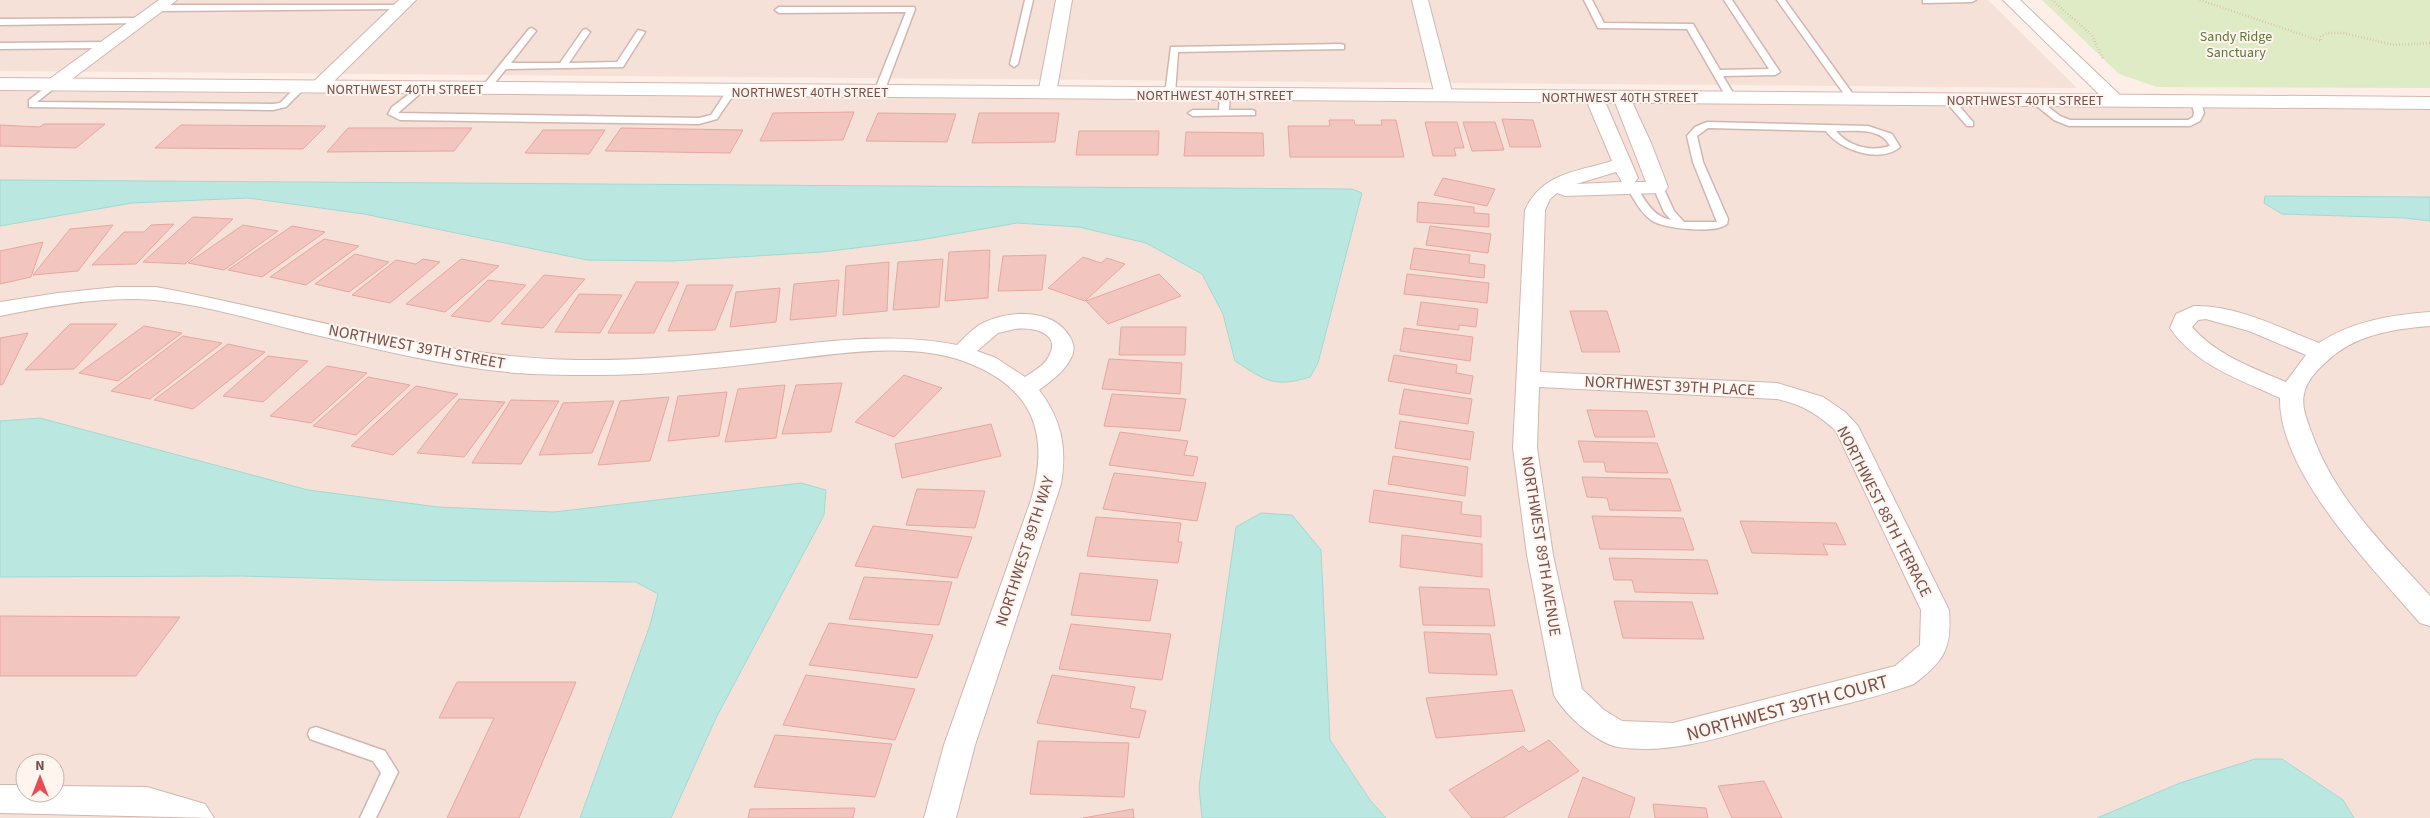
<svg xmlns="http://www.w3.org/2000/svg" width="2430" height="818" font-family="'Source Sans 3',sans-serif">
	<rect width="100%" height="100%" fill="#fdefe8"/>
	<path fill="#f6e1d9" fill-rule="evenodd" d="M0 0H1988L2077 88 0 71Z
		M0 91 2430 108V818H0ZM25 763H55V793H25Z"/>
	<path fill="#dfebc5" d="M2042 0H2430V88L2157 87 2119 74Z"/>
	<path fill="#bbe7e1" stroke="#a1d9d2" d="M0 180 1352 189 1362 193 1318 363 1310 377C1274 388 1266 381 1235 361L1223 314 1202 274 1146 243 1079 227 1017 223 920 240 822 252 673 261 587 260 364 214 248 198 132 203 0 226Z
		M2265 196 2430 197V221L2405 218 2282 214 2264 203Z
		M40 418 308 490 438 507 554 512 801 483 826 490 824 515 716 718 671 818H580L650 625 658 594 636 582 381 580 241 576 0 577V421Z
		M1261 513 1292 515 1321 550 1330 740 1370 800 1386 818H1202L1199 787 1236 527Z
		M2255 759H2282L2343 800 2354 818H2097L2180 783Z"/>
	<path fill="#f2c5bf" stroke="#e5a79f" d="M854 112 843 140 760 141 773 113Z
		M878 113 956 114 947 142 866 141Z
		M979 113H1059L1055 142 972 143Z
		M1502 119 1533 120 1541 147H1510Z
		M1329 120H1354L1355 125H1382L1381 120H1396L1404 157H1290L1288 126H1330Z
		M1425 122H1457L1464 148H1454L1456 156H1433Z
		M1463 122H1495L1504 150 1472 151Z
		M44 124H105L76 148 0 146V125L40 127Z
		M181 125 326 126 303 149 155 148Z
		M348 128H472L454 151 327 152Z
		M621 128 743 130 730 153 605 151Z
		M543 130H605L589 154 525 153Z
		M1079 131H1159L1158 155H1076Z
		M1186 132 1263 133 1264 156H1184Z
		M1443 178 1495 189 1487 206 1434 195Z
		M1418 202 1474 207V213L1489 214V227L1417 222Z
		M193 217 233 219 185 264 143 262Z
		M174 224 136 264 92 265 124 232H144L151 225Z
		M113 225 78 271 33 275 70 229Z
		M243 225 278 231 224 270 188 263Z
		M292 226 325 232 262 277 228 270Z
		M1430 226 1491 234 1488 253 1426 245Z
		M324 239 359 246 306 285 270 277Z
		M43 242 31 277 0 284V251Z
		M1414 248 1470 255 1469 263 1485 265 1484 278 1410 269Z
		M990 250 988 298 945 301 949 252Z
		M355 254 389 262 349 292 315 284Z
		M1046 255 1042 290 998 291 1003 256Z
		M1083 257 1101 263 1107 258 1125 264 1085 301 1048 288Z
		M423 259 440 262 390 303 352 295 396 260 416 264Z
		M461 259 499 266 445 312 406 304Z
		M943 259 939 307 893 310 898 262Z
		M889 262 887 311 843 315 846 266Z
		M1159 274 1181 296 1108 324 1086 301Z
		M1407 274 1489 283 1487 303 1404 294Z
		M544 275 585 279 543 328 501 324Z
		M488 280 526 285 490 322 451 316Z
		M839 280 836 316 790 320 794 284Z
		M636 282H679L654 333H608Z
		M687 285H733L715 330 668 331Z
		M780 288 776 322 730 327 736 292Z
		M579 294 622 295 600 333 555 332Z
		M1421 302 1478 309 1476 327 1459 325V330L1417 325Z
		M1570 311H1607L1620 352H1582Z
		M70 324H117L74 369 25 370Z
		M144 326 182 333 118 381 79 373Z
		M1121 327H1186L1185 355H1119Z
		M1404 328 1473 337 1470 361 1400 351Z
		M28 333 3 384 0 385V338Z
		M183 336 222 343 150 399 111 391Z
		M228 344 265 352 193 409 154 400Z
		M1394 355 1457 365 1456 373 1473 376 1470 394 1388 381Z
		M268 356 308 361 263 402 223 396Z
		M1109 359 1182 363 1180 394 1102 389Z
		M327 366 367 373 311 423 270 416Z
		M904 375 942 388 894 437 855 422Z
		M368 377 410 385 356 435 313 426Z
		M842 383 831 432 782 434 796 385Z
		M785 385 776 438 725 442 738 389Z
		M416 386 458 394 393 455 351 446Z
		M1404 389 1472 399 1468 424 1399 414Z
		M727 392 719 436 668 441 678 396Z
		M1112 394 1186 399 1180 431 1104 426Z
		M669 397 650 461 598 465 620 401Z
		M459 399 505 402 464 457 417 453Z
		M511 400 559 401 521 464 472 463Z
		M614 401 592 453 539 455 563 403Z
		M1587 410 1647 411 1655 437H1595Z
		M1400 421 1474 432 1470 460 1395 448Z
		M991 424 1001 456 902 478 895 444Z
		M1120 432 1188 441 1184 455 1198 457 1193 476 1109 465Z
		M1578 441 1657 443 1668 473 1606 472 1604 462H1584Z
		M1393 456 1468 467 1465 496 1388 484Z
		M1114 473 1206 483 1197 521 1103 509Z
		M1582 477 1670 479 1681 511 1610 510 1607 498 1587 497Z
		M917 489 985 491 975 528 906 525Z
		M1374 490 1462 502 1461 514 1481 516V537L1369 522Z
		M1592 516 1683 518 1694 550 1600 549Z
		M1096 517 1181 523 1178 542H1182L1178 563 1087 556Z
		M1740 521 1836 523 1846 545 1823 544 1828 555 1752 553Z
		M873 526 972 537 957 578 855 566Z
		M1402 535 1482 544V577L1400 567Z
		M1609 558 1707 560 1718 594 1635 592 1632 580H1614Z
		M1080 573 1158 580 1150 621 1071 615Z
		M864 577 952 582 939 625 849 619Z
		M1419 587 1489 589 1495 626 1423 625Z
		M1614 601 1692 602 1704 639 1623 638Z
		M0 616 180 617 136 676H0Z
		M829 623 933 635 917 678 809 665Z
		M1071 624 1171 634 1162 680 1059 669Z
		M1424 632 1490 634 1497 675 1429 673Z
		M806 675 915 689 895 740 783 725Z
		M1052 675 1135 687 1130 708 1146 711 1139 738 1037 723Z
		M457 682H576L519 818H447L494 718H439Z
		M1512 690 1525 731 1436 738 1426 698Z
		M775 735 892 744 875 797 754 787Z
		M1549 740 1579 771 1503 818H1472L1449 790 1523 746 1529 752Z
		M1038 741 1129 743 1124 797 1030 794Z
		M1583 777 1635 798 1629 818H1568Z
		M1764 781 1782 818H1732L1718 786Z
		M1653 804 1706 808 1708 818H1655Z
		M855 808 853 818H748L750 809Z
		M1133 809 1134 818H1083Z"/>
	<g fill="none" stroke-linecap="round" stroke-linejoin="round">
		<defs>
			<path id="lane" d="M1025 0H1033L1018 64 1014 67 1010 64Z
				M1584 0H1592L1604 23 1693 24 1720 70 1769 69 1724 0H1732L1780 72 1775 75 1723 76 1736 98 1734 100H1728L1687 29 1598 28Z
				M1777 0H1785L1855 97V101H1849Z
				M1923 0H1976L1972 2 1926 3H1923Z
				M400 5 404 7 403 9 158 11 154 8 158 5Z
				M914 7 915 9 884 92 879 95 874 92 906 12 779 13 775 10 779 7Z
				M144 18 145 20 141 23 0 25V19Z
				M532 28 536 31 511 63H560L583 30 586 29 590 32 569 63 617 62 638 30 645 32 623 67 506 69 488 91H482V87L529 29Z
				M0 43 107 42 111 45 107 48 0 49Z
				M1341 44 1344 45V49L1178 52 1175 94 1170 97 1165 94 1171 47Z
				M54 81 59 84 57 86 37 102 273 104 280 103 297 86H303L305 88 286 107 273 110 29 107V100Z
				M420 86 425 89 423 91 398 113 699 118 711 115 728 89 731 88 736 91 717 119 699 124 400 120 388 114 392 107Z
				M1225 92 1230 95 1229 110H1252L1255 111V115L1193 116 1188 113 1193 110H1219L1220 95Z
				M1949 97 1952 98 1973 122V126H1967L1946 102V98Z
				M2035 97 2060 116 2070 120H2188L2193 117 2194 113 2191 101 2196 98 2201 101 2204 113 2200 121 2190 126H2069L2054 120 2032 102V98Z
				M1707 122 1868 126 1892 134 1900 147C1881 164 1839 150 1826 131L1708 128 1697 136 1703 162 1728 219 1727 224C1716 234 1663 229 1651 220 1640 212 1634 199 1627 188L1628 186H1636C1645 200 1652 216 1671 220L1664 212 1653 187 1654 185H1662L1674 211 1684 222H1717L1693 162 1687 136 1695 127ZM1836 131C1853 131 1881 127 1890 146 1871 152 1849 147 1836 131Z
				M316 727 385 751 398 772 376 818H360L381 773 373 761 310 739 308 734 310 729Z"/>
			<path id="street" d="M159 0H177L60 88H48L45 84 48 80Z
				M399 0H416L323 92H311L308 88 311 84Z
				M1056 0H1072L1056 94 1053 98H1041L1038 94Z
				M1412 0H1428L1453 96 1450 100H1438L1435 96Z
				M2003 0H2020L2121 96 2124 100 2121 104H2109Z
				M1594 92 1600 93 1603 97 1638 178 1635 182H1646L1613 97 1616 93H1628L1651 143 1668 187 1665 191 1658 193 1565 196 1557 193 1550 199 1545 210 1540 372 1777 383 1823 397 1845 412 1858 426 1949 610C1952 649 1944 661 1914 684 1875 698 1833 707 1793 717 1736 732 1677 756 1618 747 1596 743 1564 714 1554 695L1527 555 1513 448 1525 210C1542 173 1576 172 1612 161L1585 97 1588 93ZM1616 172 1622 182 1576 184ZM1539 387 1777 399C1801 404 1818 414 1836 431L1921 610 1920 645 1895 666 1673 723 1622 721 1604 710 1582 689 1553 555 1537 448Z
				M117 287H156C296 313 433 357 576 360 643 361 709 354 775 347 836 340 896 333 957 345 965 337 973 328 983 323 1010 310 1053 308 1070 337 1074 344 1075 351 1071 358 1064 372 1051 381 1039 390 1062 420 1067 448 1061 484L975 745 956 818H924L944 745 1031 500C1050 434 1034 388 966 362 909 341 835 354 777 361 717 368 658 375 598 375 571 375 544 375 517 373 447 367 376 349 307 333 258 321 206 305 155 300 103 296 50 306 0 316V302L58 293ZM1015 329C1031 327 1062 332 1049 356 1045 365 1034 371 1025 377L996 358 977 351 998 333Z
				M2194 306C2237 305 2280 328 2319 343 2352 321 2391 315 2430 312V326C2392 329 2353 335 2325 363 2316 371 2306 382 2304 394 2301 406 2307 420 2311 431 2334 498 2384 545 2430 596V626L2420 623C2373 568 2279 474 2280 398 2241 380 2195 365 2170 328L2176 314ZM2206 319 2249 331 2306 355 2286 382C2253 368 2216 355 2192 327L2198 320Z
				M0 785H25V793H55V786L147 787 205 804 214 818 0 813Z"/>
			<path id="secondary" d="M0 78 2430 97V109L0 90Z"/>
		</defs>
		<use href="#lane" stroke="#d1b6af" stroke-width="3"/>
		<use href="#street" stroke="#d1b6af" stroke-width="2"/>
		<use href="#secondary" stroke="#d7b6af" stroke-width="2"/>
		<path stroke="#d8a8a1" stroke-width="2.5" stroke-dasharray="0.5 2.5" stroke-linecap="butt" d="M2052 0 2092 35 2103 59
			M2200 0 2321 41V36L2328 33H2343L2394 45 2430 43"/>
		<use href="#lane" fill="#fff" fill-rule="evenodd"/>
		<use href="#street" fill="#fff" fill-rule="evenodd"/>
		<use href="#secondary" fill="#fff" fill-rule="evenodd"/>
	</g>
	<g text-anchor="middle" stroke-width="4" stroke-linejoin="round" paint-order="stroke">
		<g font-size="14" fill="#5f7740" stroke="#fff4ee">
			<text x="2236" y="41">Sandy Ridge<tspan x="2236" dy="16">Sanctuary</tspan></text>
		</g>
		<g font-size="14" fill="#774f4b" stroke="#fff4ee">
			<text x="405" y="94">NORTHWEST 40TH STREET</text>
			<text x="810" y="97">NORTHWEST 40TH STREET</text>
			<text x="1215" y="100">NORTHWEST 40TH STREET</text>
			<text x="1620" y="102">NORTHWEST 40TH STREET</text>
			<text x="2025" y="105">NORTHWEST 40TH STREET</text>
		</g>
		<g font-size="16" fill="#774f4b" stroke="#fff4ee">
			<text transform="translate(417 346) rotate(11)" y="6">NORTHWEST 39TH STREET</text>
			<text transform="translate(1670 385) rotate(3)" y="6">NORTHWEST 39TH PLACE</text>
			<text transform="translate(1885 511) rotate(63)" y="6">NORTHWEST 88TH TERRACE</text>
			<text transform="translate(1542 546) rotate(81)" y="6">NORTHWEST 89TH AVENUE</text>
			<text transform="translate(1024 551) rotate(-72)" y="6">NORTHWEST 89TH WAY</text>
		</g>
		<g font-size="19" fill="#774f4b" stroke="#fff4ee">
			<text transform="translate(1787 707) rotate(-15)" y="7">NORTHWEST 39TH COURT</text>
		</g>
	</g>
	<g transform="translate(40 778)"><circle r="24" fill="#fff4ee" stroke="#c9b2ad"/>
	<path d="M0-4L9 19L0 12L-9 19Z" fill="#e74c54"/>
	<text y="-8" font-size="14" font-weight="bold" text-anchor="middle" fill="#774f4b">N</text>
	</g>
</svg>
